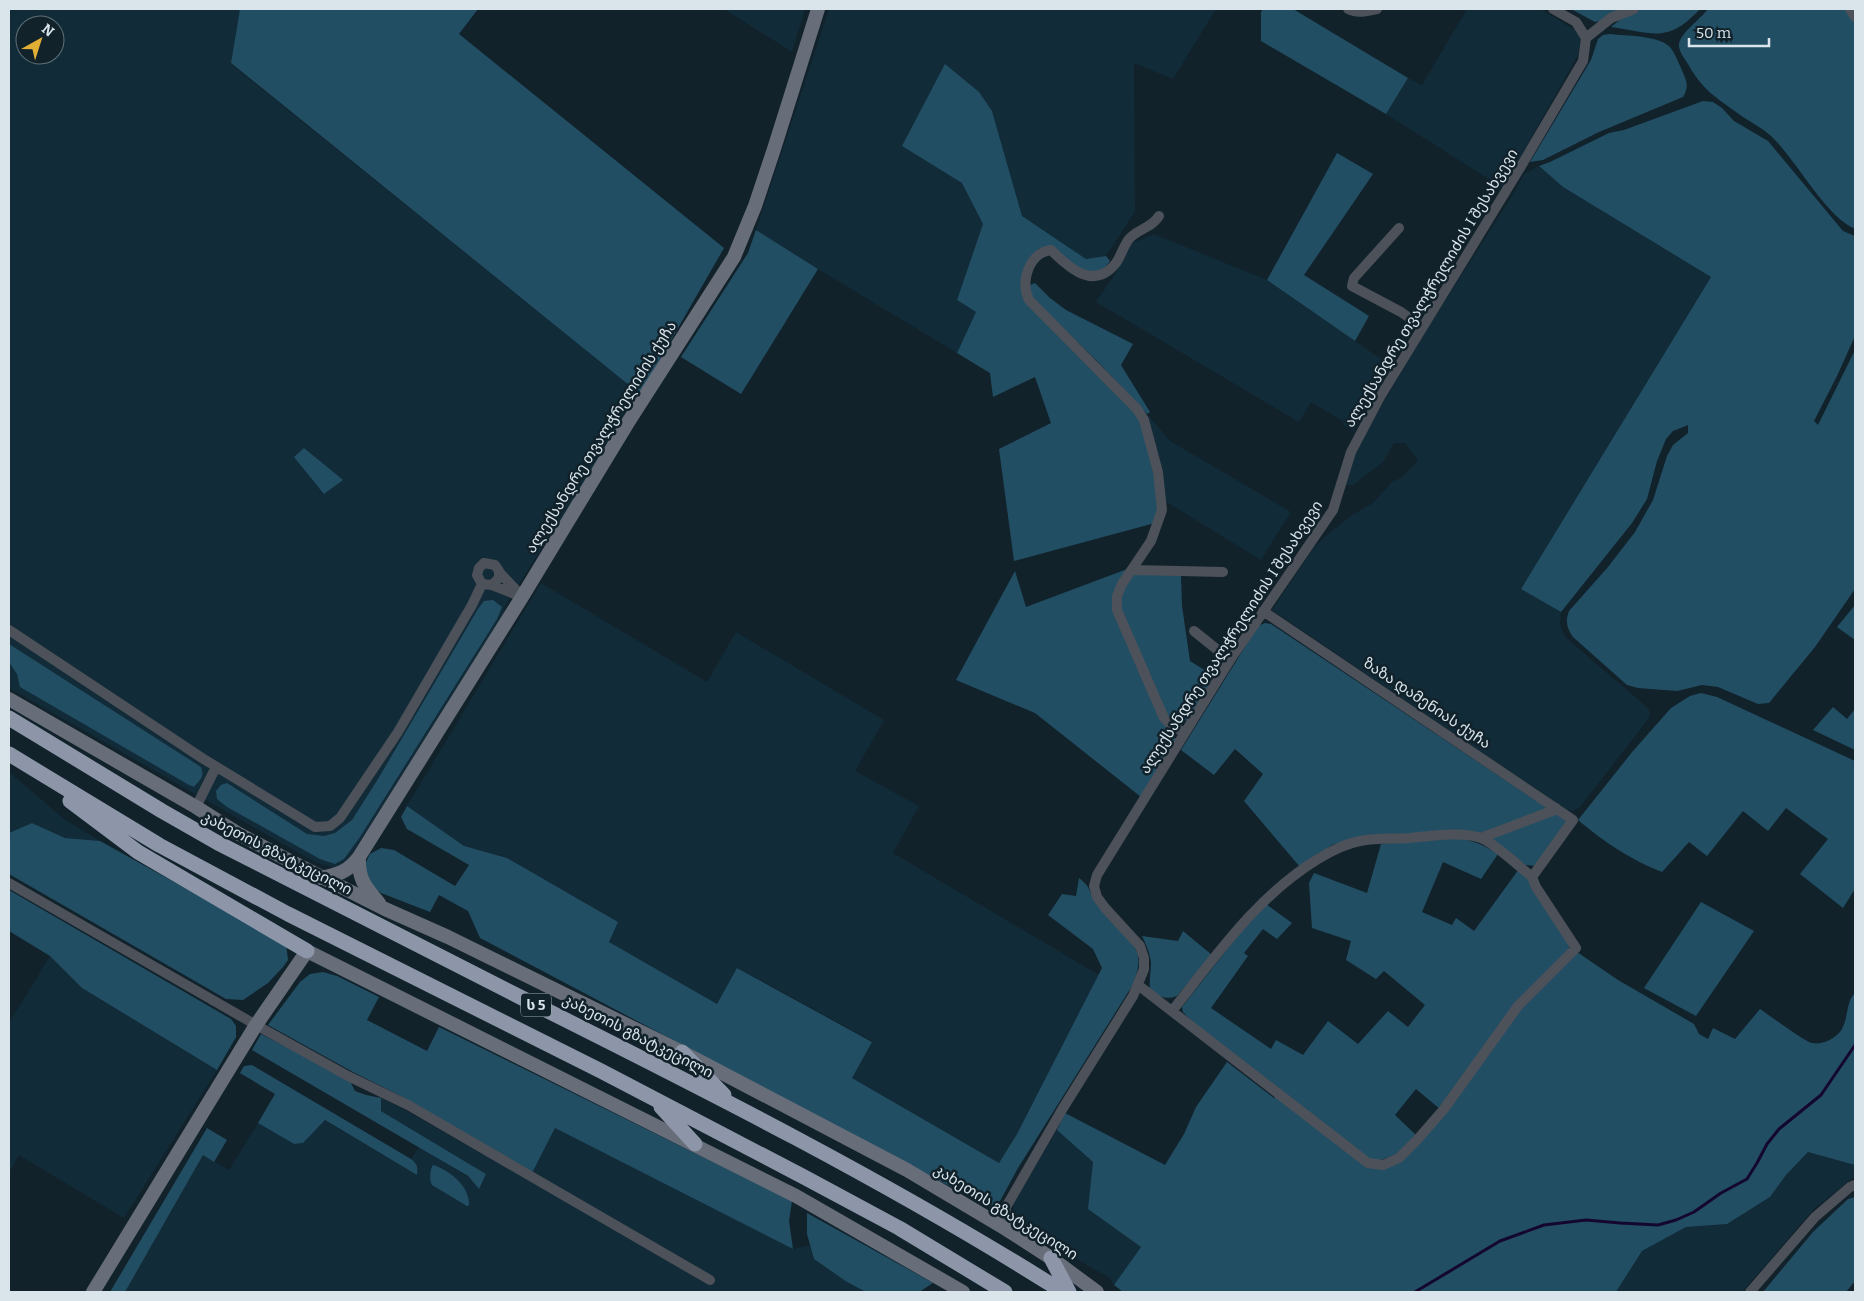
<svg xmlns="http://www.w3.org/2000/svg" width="1864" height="1301" font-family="Bitter,'Noto Sans Georgian',serif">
	<rect width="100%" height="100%" fill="#11222b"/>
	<path fill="#122b38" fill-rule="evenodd" d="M9 9H240L231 64 640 394 504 608 503 618 393 793 344 865 335 868 320 864 306 857 9 688ZM25 25H55V55H25Z
		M724 9H805L792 52Z
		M829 9H1216L1173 79 1134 63 1135 211 1106 256 1086 259 1022 216 992 111 902 146 963 183 983 224 957 300 976 312 957 353 818 269 756 230Z
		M1467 9H1540L1575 30 1581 39 1578 55 1503 188 1386 114 1408 78 1422 85Z
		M1539 166 1563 187 1711 277 1521 589 1561 612 1560 624 1565 637 1649 709 1650 714 1649 718 1580 807 1573 811 1567 810 1272 610 1312 550 1328 534 1352 515 1373 503 1393 481 1401 478 1418 461 1405 443H1394L1383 462 1353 485H1346L1352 456 1427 329 1512 196 1524 174Z
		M1154 234 1267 280 1391 366 1354 431 1343 425 1344 422 1311 402 1299 422 1096 302 1115 274 1132 243Z
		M1147 414 1170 441 1291 512 1261 560 1165 501 1163 470 1150 432Z
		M541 583 707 682 736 632 884 720 855 771 919 806 893 853 1099 975 1017 1134 999 1163 852 1078 872 1041 738 968 717 1004 608 942 618 922 507 858 464 846 407 806Z
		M9 772 64 819 100 841 65 838 32 823 9 833Z
		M50 956 82 988 217 1070 124 1218 19 1155 9 1173V1023Z
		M381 1098 389 1101 527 1179 532 1173 555 1128 793 1249 810 1245 814 1259 847 1282 866 1292H125L203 1155 229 1170 258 1123 294 1144 303 1143 324 1120 417 1175 418 1168 416 1163 411 1159 419 1147 468 1177 479 1189 486 1174 381 1111Z
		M1057 1130 1093 1162 1089 1209 1141 1247 1114 1285 1110 1278 1018 1226 1014 1221 1013 1203Z
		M1808 1152 1855 1165V1178L1850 1180 1814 1209 1742 1292H1616L1642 1251 1686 1227 1727 1224 1770 1197 1786 1175Z"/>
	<path fill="#224e64" d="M240 9H478L459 34 724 248 640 394 231 63Z
		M1263 9H1293L1408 78 1386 114 1261 41V12Z
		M1571 9H1621L1600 21 1595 22Z
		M1642 9H1700C1667 44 1654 33 1611 27L1623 17Z
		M1708 9H1846L1855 21V229C1824 215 1797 160 1771 136 1760 126 1748 121 1736 112 1715 97 1701 88 1688 64 1685 59 1680 53 1679 47 1677 35 1701 19 1708 9Z
		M1610 34C1626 36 1658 35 1670 47 1675 53 1678 62 1681 68 1686 80 1690 86 1683 97L1599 132 1543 160 1530 162 1591 60 1598 39 1603 35Z
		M945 64 979 92 992 111 1022 216 1086 259 1106 256 1110 261C1092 288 1068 263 1052 247L1040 248 1033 254 1021 281 1022 294 1131 407 1141 421 1154 476 1159 504 1155 523 1014 561 999 449 1051 423 1035 377 993 397 990 373 957 353 976 312 957 300 983 224 962 183 902 146Z
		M1703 101 1713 102 1722 108 1734 121 1768 141 1843 231 1855 236V336L1837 376 1814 421 1818 425 1855 350V589L1815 647 1769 703 1758 704 1718 687 1702 685 1677 691 1638 688 1627 685 1573 637C1567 628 1565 622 1569 611L1608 567 1635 532 1653 500 1667 456 1673 445 1688 433V425L1673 431 1666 439 1657 461 1647 499 1632 523 1561 612 1521 589 1711 277 1563 187 1539 166 1550 162 1609 133 1624 130Z
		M1337 153 1373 174 1304 275 1369 316 1355 341 1267 280Z
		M756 230 818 269 741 394 681 357 748 253Z
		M1035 283 1050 298 1066 310 1133 344 1121 365 1150 412 1147 414 1098 362 1032 298 1027 286Z
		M304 448 343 480 324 494 294 457Z
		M1130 568 1114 602 1164 724 1176 739 1141 797 1035 713 956 680 1015 571 1026 607Z
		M1133 575H1181L1182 606 1190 661 1214 676 1189 719C1181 725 1175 722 1168 717L1121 609C1121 594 1124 586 1133 575Z
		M493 600 502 607 497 619 360 837 344 859 335 864 320 859 227 807 217 799 216 791 221 785 227 783 307 834 324 836 335 833 352 820 378 779 478 609 484 601Z
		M1855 605V640L1837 627Z
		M1265 623 1271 624 1568 822 1537 866 1526 865 1484 837 1346 841 1332 845 1300 867 1244 801 1263 774 1235 749 1214 775 1181 750 1258 626Z
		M9 644 201 767C205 777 200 780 194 787L189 785 20 687 17 674 9 662Z
		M1701 693 1717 697 1855 761V889L1843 908 1800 874 1828 839 1786 808 1768 831 1743 811 1707 856 1689 842 1662 872C1631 860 1604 842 1578 820L1633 751 1671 708 1690 696Z
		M1833 707 1847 719 1855 709V750L1813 730Z
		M407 806 464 846 507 858 618 922 609 942 717 1004 737 968 872 1042 852 1078 999 1163 1017 1134 1102 968 1093 949 1048 915 1062 894 1076 896 1079 878C1092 888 1088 891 1096 903 1098 907 1103 911 1106 915 1130 941 1149 948 1132 986L1018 1168 1000 1201 991 1208 480 938 468 911 439 895 430 912 381 893 369 884 365 864 370 854 381 848 394 850 455 886 469 865 407 829 401 817Z
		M32 823 65 838 100 841 286 944 288 960 283 967 268 983 243 1000 226 999 9 874V833Z
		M1440 838C1466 838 1475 840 1498 854L1481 879 1443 862 1422 912 1452 925 1456 918 1474 931 1519 869 1532 883 1570 944 1568 951 1440 1109 1416 1089 1395 1115 1416 1135 1398 1154 1378 1161 1365 1158 1195 1025 1183 1012 1182 1007 1247 924 1266 904 1292 923 1277 939 1263 929 1244 953 1248 956 1211 1008 1271 1049 1276 1040 1303 1055 1328 1021 1358 1044 1388 1011 1408 1027 1425 1005 1384 971 1376 979 1346 960 1351 941 1312 928 1309 883 1314 873 1367 893 1381 844Z
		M9 890 231 1019 236 1026V1037L217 1070 82 988 50 956 9 931Z
		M1701 902 1754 931 1696 1016 1644 988Z
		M1183 931 1212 955 1177 996C1166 1000 1160 997 1150 991 1149 981 1151 972 1151 963 1150 953 1146 944 1142 936L1178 941Z
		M1577 952 1618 980 1694 1024 1699 1034 1708 1039 1713 1028 1735 1039 1760 1009C1769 1015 1804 1041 1812 1043 1822 1045 1834 1039 1840 1032 1849 1020 1845 1003 1855 993V1165L1808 1152 1786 1175 1770 1197 1727 1224 1686 1227 1642 1251 1616 1292H1123L1114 1285 1141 1247 1088 1209 1093 1162 1057 1130 1065 1113 1165 1165 1184 1134 1196 1107 1227 1062 1274 1098 1277 1095 1364 1163 1400 1160 1521 1007Z
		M323 972 337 976 379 997 367 1020 427 1051 439 1027 792 1201 789 1221 793 1249 555 1128 532 1173 399 1095 353 1072 268 1025 300 982 310 974Z
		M261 1034 349 1079 355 1091 366 1095 381 1098V1111L486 1174 479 1189 468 1176 252 1050Z
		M252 1065 411 1159C418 1164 418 1168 417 1175L325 1120 303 1143 294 1144 258 1123 275 1094 240 1073 244 1066Z
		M207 1128 227 1140 214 1162 203 1155 125 1292H110Z
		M433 1165C449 1170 470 1186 469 1205L467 1206 432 1185C429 1180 430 1169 433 1165Z
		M1855 1197V1281L1846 1292H1763L1813 1232 1848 1199Z
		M807 1213 933 1283 919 1292H866L847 1282 814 1259 807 1234Z"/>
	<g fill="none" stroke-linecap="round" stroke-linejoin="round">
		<path stroke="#14072f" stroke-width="3" d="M1415 1292 1500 1241 1544 1225 1586 1220 1620 1223 1658 1225 1676 1220 1694 1212 1721 1193 1747 1179 1757 1163 1767 1144 1779 1129 1821 1095 1855 1045"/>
		<path stroke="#4d5159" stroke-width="10" d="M1348 9C1357 14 1368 11 1377 9
			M1850 9 1855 17
			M1586 38 1611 18 1634 9
			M1159 216C1152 228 1137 229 1129 239 1123 247 1121 256 1116 263 1094 291 1069 268 1051 250 1029 253 1020 281 1029 300L1137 409 1144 420 1158 472 1162 510 1151 541 1122 584 1117 596V610L1164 718 1172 726 1185 733
			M1399 228 1354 278 1352 286 1401 312 1422 327
			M1133 570 1223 572
			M500 573 520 594
			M492 585 499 578V571L495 565 484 563 479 568 477 575 482 584 492 585 522 597
			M9 630 202 758 315 827 330 826 340 818 398 732 472 605 482 584
			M1194 631 1230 660
			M196 807 216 767
			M1481 838 1552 811 1556 808
			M9 883 256 1025 348 1076 408 1105 710 1280
			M1138 985 1368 1163 1383 1165 1399 1158 1417 1140 1444 1109 1518 1006 1576 948 1536 887 1532 877 1573 820 1263 611
			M1172 1011C1216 956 1257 896 1318 859 1331 851 1344 844 1360 841 1375 838 1393 839 1409 838 1430 836 1461 831 1481 838 1494 843 1520 867 1532 877
			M1006 1229V1207L1063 1108 1133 996 1144 969V958L1140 946 1106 909 1097 897 1094 886 1097 875 1230 660 1333 510 1351 452 1380 397 1520 168 1583 61 1586 38 1576 22 1553 9
			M1750 1292 1815 1217 1850 1187 1855 1185"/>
		<path stroke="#676d79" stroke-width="14" d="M9 699 196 807 237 833 286 859 385 909 448 937 682 1052 907 1170 1006 1229 1051 1258 1097 1292
			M359 857C358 879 365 887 379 903
			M321 878C339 874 348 872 359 857L522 597 627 424 734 257 755 206 774 149 818 9
			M93 1292 256 1025 307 951 796 1196 963 1292"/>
		<path stroke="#8c96a8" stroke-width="15" d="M9 718 162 811 218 843C320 895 421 947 522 998 706 1090 889 1182 1063 1292
			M9 754 159 845 288 914 601 1071 804 1177 899 1228 1005 1292
			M70 801 138 852 307 951
			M682 1052 724 1095
			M661 1107 695 1144
			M1051 1258 1069 1292"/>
	</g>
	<g text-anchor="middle" stroke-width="5" stroke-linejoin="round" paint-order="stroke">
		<rect fill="#11222b" stroke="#9daab1" stroke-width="1" x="521" y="993.5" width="30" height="23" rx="4"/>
		<g font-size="14" font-weight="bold" fill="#d9e4eb">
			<text x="536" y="1010">ს 5</text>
		</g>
		<g font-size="15" fill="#d9e4eb" stroke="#11222b">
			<text transform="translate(1431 288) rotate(-59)" y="5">ალექსანდრე თვალჭრელიძის I შესახვევი</text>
			<text transform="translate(601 437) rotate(-58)" y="5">ალექსანდრე თვალჭრელიძის ქუჩა</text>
			<text transform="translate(1231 637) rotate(-57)" y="5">ალექსანდრე თვალჭრელიძის I შესახვევი</text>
			<text transform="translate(1427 703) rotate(34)" y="5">ზაზა დამენიას ქუჩა</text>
			<text transform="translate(277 853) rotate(27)" y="5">კახეთის გზატკეცილი</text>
			<text transform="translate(638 1036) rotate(27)" y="5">კახეთის გზატკეცილი</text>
			<text transform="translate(1006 1212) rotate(32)" y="5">კახეთის გზატკეცილი</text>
		</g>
	</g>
	<rect width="1864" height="1301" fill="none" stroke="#d9e4eb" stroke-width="20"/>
	<g transform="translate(40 40) rotate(39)"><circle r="24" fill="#11222b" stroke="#617078"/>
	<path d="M0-4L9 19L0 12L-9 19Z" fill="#e1af34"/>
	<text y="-8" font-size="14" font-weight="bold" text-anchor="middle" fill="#d9e4eb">N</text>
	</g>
	<path d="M1689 38v8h80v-8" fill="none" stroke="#d9e4eb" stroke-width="2.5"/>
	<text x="1696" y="38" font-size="15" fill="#d9e4eb" stroke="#11222b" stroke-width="4" paint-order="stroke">50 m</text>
</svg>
